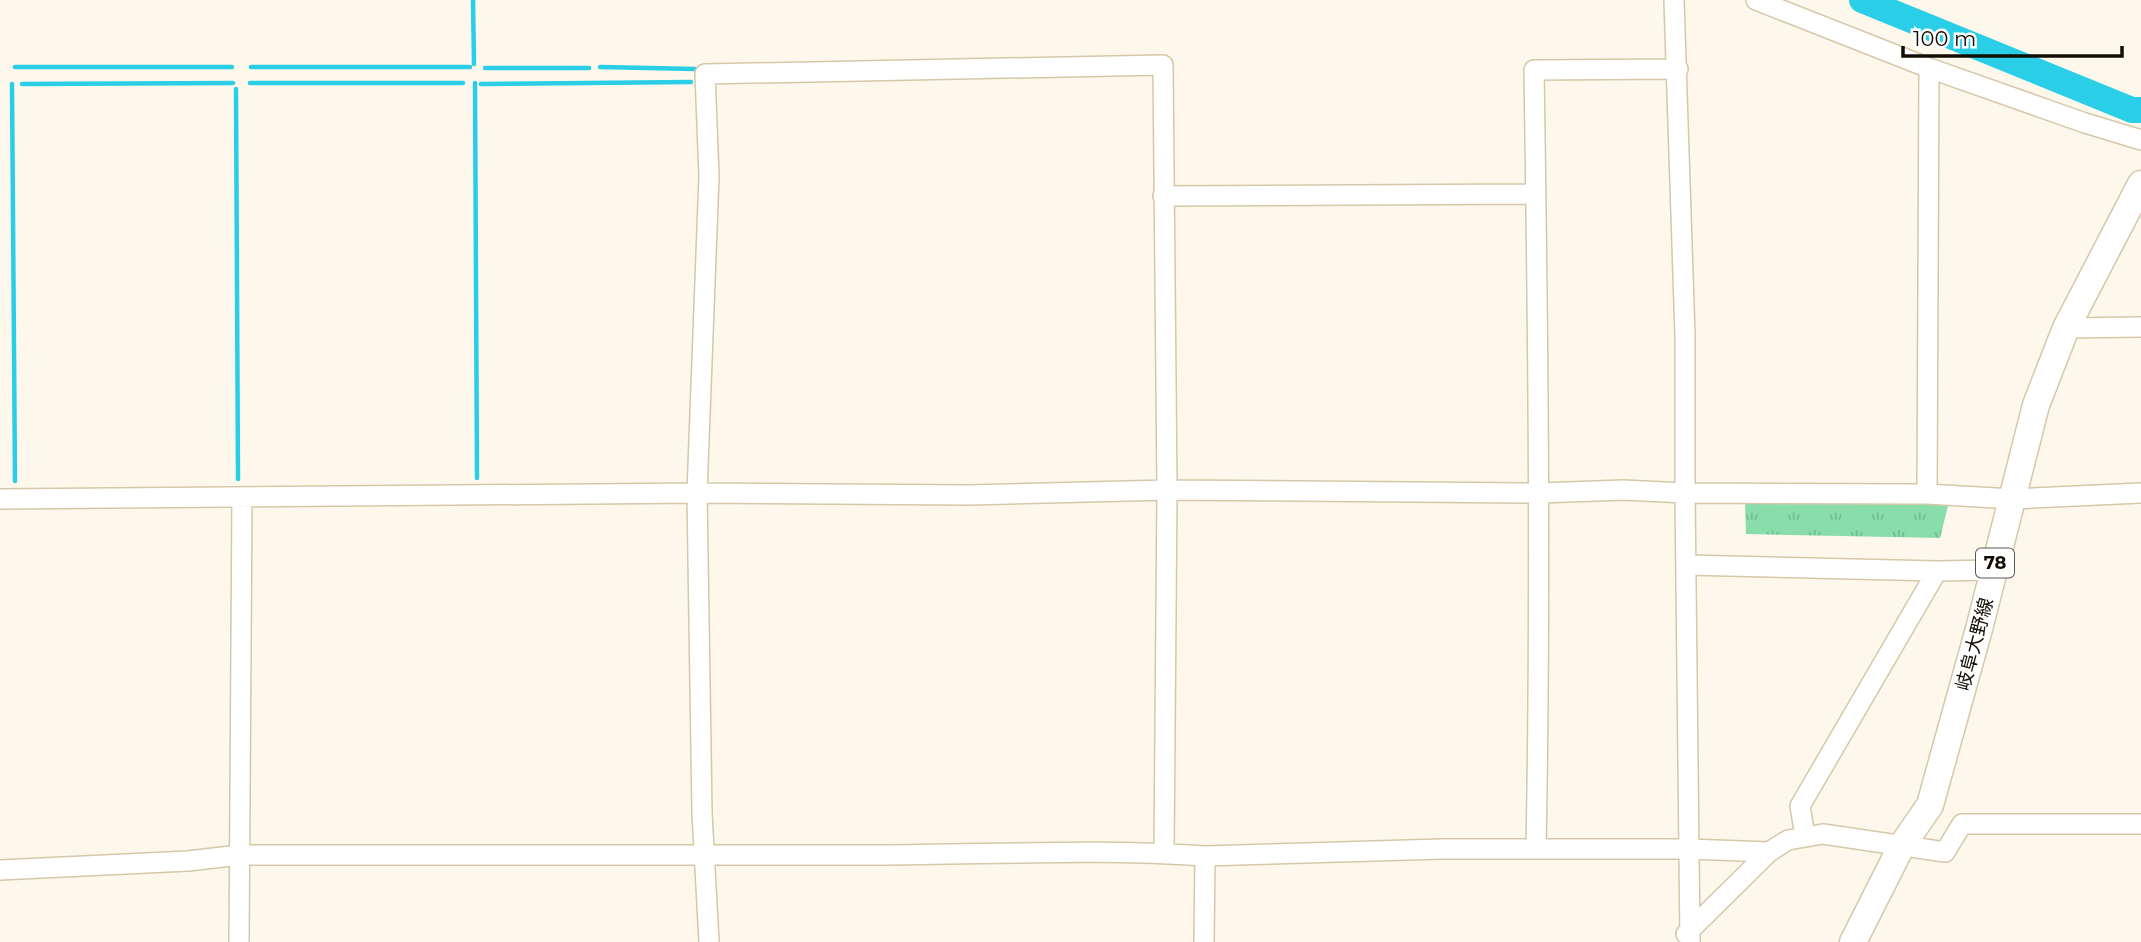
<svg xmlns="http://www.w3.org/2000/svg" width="2141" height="942" font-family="Montserrat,'Noto Sans JP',sans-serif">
	<defs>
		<pattern id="grass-tufts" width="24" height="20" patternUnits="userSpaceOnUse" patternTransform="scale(1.75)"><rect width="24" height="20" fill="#88ddab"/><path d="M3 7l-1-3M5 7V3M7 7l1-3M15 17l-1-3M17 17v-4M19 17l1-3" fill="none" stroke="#74bc92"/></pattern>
	</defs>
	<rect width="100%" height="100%" fill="#fef8ec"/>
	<path fill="url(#grass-tufts)" d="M1745 501 1949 502 1940 538 1746 534Z"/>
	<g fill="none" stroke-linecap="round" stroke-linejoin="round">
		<path stroke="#2bcee7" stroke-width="4.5" d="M473 0 474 64
			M15 67H232
			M251 67H470
			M600 67 695 69
			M485 68H589
			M250 83H463
			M475 83 477 478
			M12 84 15 481
			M22 84 233 83
			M481 84 691 82
			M236 89 238 479"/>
		<path stroke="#2bcee7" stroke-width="26" d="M1862 0 2132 110H2141"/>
		<defs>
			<path id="minor" d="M1674 0 1685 336V493L1690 942
				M1756 0 1929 68 2085 123 2141 140
				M1163 196 1536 194
				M2066 328 2141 327
				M1927 494 1929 68
				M0 499 697 493 969 495 1167 490 1539 493 1623 490 1685 493 1927 494 2013 499 2141 493
				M1687 565 1937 571 1993 570
				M1805 836 1800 806 1937 571
				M1536 849C1541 589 1538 330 1534 70L1678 69
				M0 870 188 861 240 855C452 855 665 855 877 855 986 855 1096 848 1205 856L1442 849H1689L1769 852
				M1686 934 1769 852 1788 840 1823 834 1945 852 1962 824H2141
				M239 942 242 498
				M709 942 702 813 697 493 709 176 705 74 1163 65 1167 490 1164 853
				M1204 942 1205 856"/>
			<path id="major" d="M1853 942 1901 847 1930 805 1979 629 2036 405 2066 328 2141 184"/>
		</defs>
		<use href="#minor" stroke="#d6c7a8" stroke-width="22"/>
		<use href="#major" stroke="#d6c7a8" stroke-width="29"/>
		<use href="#minor" stroke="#fff" stroke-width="19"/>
		<use href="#major" stroke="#fff" stroke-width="26"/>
	</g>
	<g text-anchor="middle" stroke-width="5" stroke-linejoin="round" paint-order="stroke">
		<rect fill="#fff" stroke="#5a564f" stroke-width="2" x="1976" y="548.5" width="38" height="29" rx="5"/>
		<g font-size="18" font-weight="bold" fill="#130e04">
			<text x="1995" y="569">78</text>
		</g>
		<g font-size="19" fill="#130e04" stroke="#fff">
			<text transform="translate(1974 644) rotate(-75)" y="7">岐阜大野線</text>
		</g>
	</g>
	<path d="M1903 46v10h219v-10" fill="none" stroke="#130e04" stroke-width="3.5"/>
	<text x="1913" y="46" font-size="21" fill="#130e04" stroke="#ffffff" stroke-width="5" paint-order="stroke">100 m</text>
</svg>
